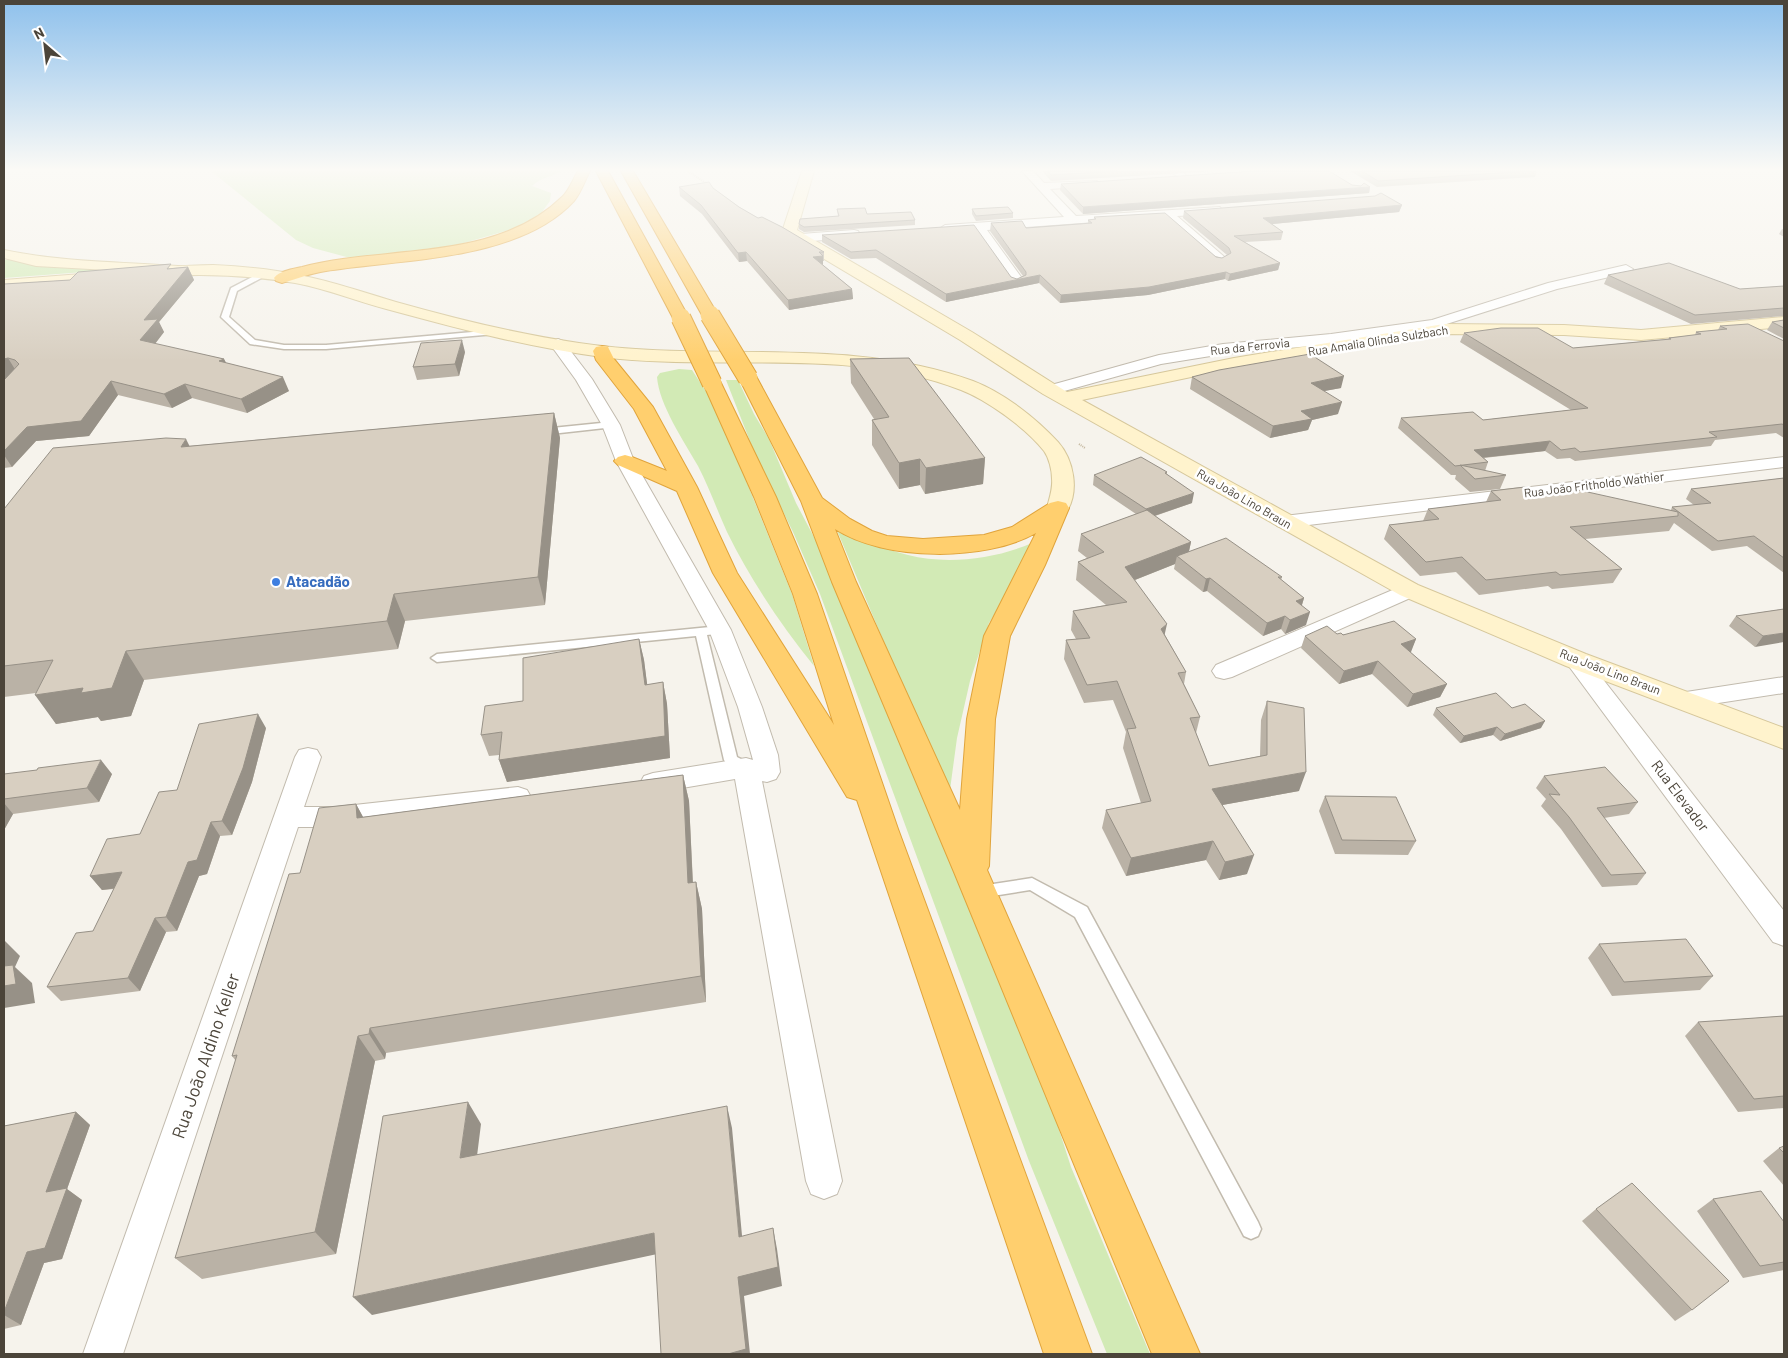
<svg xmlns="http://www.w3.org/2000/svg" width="1788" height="1358" font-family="Barlow,sans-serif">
	<rect width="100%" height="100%" fill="#f6f3ec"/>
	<path fill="#d2eab5" d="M211 171H561C550 178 543 176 532 186L551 193 550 201 539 216 526 225 450 247 354 259 313 248 296 240Z
		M4 260H13L101 269 98 271 4 278Z
		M679 369 692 370 709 396 732 446 792 594 814 666C781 625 750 579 727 532 717 510 709 487 698 466 684 441 659 405 657 377L660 373Z
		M726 380H738L754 414 769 439 796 503 825 558 1027 1030 1071 1167 1150 1354H1107L1029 1161 820 594 793 532 755 454Z
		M836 528C859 538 883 549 908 555 947 565 995 559 1032 543L1017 577 989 623 970 681 957 738 949 797Z"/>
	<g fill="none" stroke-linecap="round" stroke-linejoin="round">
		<defs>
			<path id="lane" d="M262 272 266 274 265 276 237 291 229 317 255 340 284 345H326L495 330 499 332 495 334 326 349H284L250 344 221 317 231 288Z
				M611 422 614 423V427L542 435 537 432 542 429Z
				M720 626 724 627 726 630 724 633 707 635 737 757 751 764 753 768 751 772 746 773 726 763 724 760 696 636 437 662 431 658 437 654Z
				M1032 878 1087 907 1258 1222 1261 1229 1258 1236 1251 1239 1244 1236 1075 917 1030 890 980 898 975 896 972 892 975 888 980 886Z"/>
			<path id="street" d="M1022 171H1033L1044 183 1097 181 1099 183 1093 186 1050 189 1076 216 1220 207 1222 210 1216 214 1177 216 1228 260 1226 263H1216L1164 217 987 230 1024 281 1022 284H1012L975 231 945 233 939 229 945 225 1064 217Z
				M1169 171H1181L1188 177 1183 180Z
				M854 230 858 231 860 234 858 237 801 242 795 238 801 234Z
				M1626 265 1633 269 1631 272 1557 289 1434 328 1331 344 1223 354 1161 364 1050 395 1044 393 1042 390 1044 387 1159 355 1223 344 1331 334 1432 320 1548 283Z
				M558 339 563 341 592 379 620 425 634 461 731 630 762 707 778 755 780 772 776 779 767 782 762 781 842 1181 837 1194 824 1199 811 1194 806 1181 735 779 653 793 644 790 640 783 644 776 653 773 746 758 753 760 738 707 709 630 616 461 602 425 576 380 550 344 553 341Z
				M1784 457V467L1284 528 1277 526 1274 522 1277 518 1284 516Z
				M1409 583 1417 585 1420 590 1417 595 1232 677 1224 679 1216 677 1212 671 1216 665Z
				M1576 652 1584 655 1784 911V946L1773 942 1568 665 1564 660 1568 655Z
				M1784 677V693L1686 708 1677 706 1674 700 1677 694 1686 692Z
				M308 748 317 750 321 757 304 807H336L518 787 527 790 531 797 527 804 518 807 336 827H298L123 1354H83L295 757 299 750Z"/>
			<path id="secondary" d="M802 171H814L797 230 972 332 1067 392 1234 358 1444 324 1564 325 1641 330 1784 317V327L1641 340 1564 335 1444 334 1234 368 1082 400 1418 585 1586 654 1784 728V749L1566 666 1400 595 1043 394 960 340 784 235 782 232Z
				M4 250C61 262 121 262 178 266 190 266 202 265 213 265 235 266 256 268 277 271 319 277 356 290 396 302 456 319 517 334 579 343 709 363 847 335 973 381 1004 393 1036 418 1058 442 1074 460 1080 492 1066 513L1058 515 1050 513 1047 508C1049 499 1053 489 1052 479 1052 470 1049 458 1044 451 1026 428 987 400 961 390 849 346 719 372 602 357 531 348 460 329 390 310 358 302 328 289 295 283 247 275 200 273 152 277L147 275 144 272 36 266 4 258Z
				M107 272 113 274 115 277 113 280 4 290V280Z"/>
			<path id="highway" d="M578 171H590C585 180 581 193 574 201 519 261 401 259 326 271 311 273 297 279 282 283L276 281 274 278C279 271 293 269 302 267 385 245 496 262 562 197 569 191 573 179 578 171Z
				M596 171H608L689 318 687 322H675L673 318Z
				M621 171H633L718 315 716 319H704L702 315Z
				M602 346 608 347 614 359 653 407 697 487 737 573 834 725 793 594 754 497 703 383 705 379 712 377 719 379 721 383 776 497 817 594 898 829 1092 1354H1044L857 800 847 797 713 573 677 491 618 465 614 461 618 457 625 455 632 457 667 471 634 409 596 360 593 351 596 347Z
				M748 372 755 374 757 378 822 498 850 519 872 531 887 536 923 539 984 535 1012 527 1050 503 1058 501 1066 503 1069 508 1045 565 1010 636 995 719 989 866 987 870 1200 1354H1152L954 872 832 582 801 501 739 378 741 374ZM835 529C884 561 985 562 1036 533L984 636 967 719 960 810 856 582Z"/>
		</defs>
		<use href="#lane" stroke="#c2bbae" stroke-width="3"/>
		<use href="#street" stroke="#c2bbae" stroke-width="2"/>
		<use href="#secondary" stroke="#d6c79b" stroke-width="2"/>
		<use href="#highway" stroke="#e0a43c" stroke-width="2"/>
		<path stroke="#c4b79f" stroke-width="2" stroke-dasharray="1 1" stroke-linecap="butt" d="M688 171 707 184
			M1079 444 1085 448"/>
		<use href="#lane" fill="#fff" fill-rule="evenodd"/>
		<use href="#street" fill="#fff" fill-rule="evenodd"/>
		<use href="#secondary" fill="#fff3cd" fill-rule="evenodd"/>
		<use href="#highway" fill="#ffcf6e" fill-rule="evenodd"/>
		<defs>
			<path id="highway-bridge" d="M710 315 748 378
				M681 318 712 383"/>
		</defs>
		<use href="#highway-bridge" stroke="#e0a43c" stroke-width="21" stroke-linecap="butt"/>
		<use href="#highway-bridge" stroke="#ffcf6e" stroke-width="19"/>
	</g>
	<path fill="#bab2a6" d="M1042 171H1218L1051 181Z
		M1350 171H1537L1535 177 1377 187Z
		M1061 184 1352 185 1370 187 1369 193 1083 214 1060 190Z
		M679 187 713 188 739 207 758 218 824 252V261H823V265L852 289 853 299 789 310 747 261 739 262 702 214 680 196Z
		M1402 205 1399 212 1272 224 1283 232 1281 240 1245 242 1280 263 1278 270 1228 281 1225 279 1148 295 1060 303 1039 283 946 302 876 258 851 259 822 242V235L1017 279 1023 276 990 231 991 223 1026 228 1088 224V220L1094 219V217L1222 258 1227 255 1183 218 1184 211Z
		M837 209 867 214 915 220V225L804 232 799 229V224L838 216Z
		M972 209 1013 213V218L976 221 972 214Z
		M1782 229H1784V237L1779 234Z
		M188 267 194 280 159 322 164 332 155 344 224 359 226 363 289 391 247 413 192 398 172 408 118 395 89 436 36 441 12 467 4 468V380L10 374 4 380V284L70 280 173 268Z
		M1608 275 1740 289 1784 286V316L1691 324 1604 284Z
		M1784 320V339L1767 330 1772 322Z
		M1720 326 1784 341V438L1776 433 1715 440 1711 446 1575 461 1570 458 1557 459 1545 451 1484 458 1488 462 1485 471 1506 475 1500 489 1470 492 1455 479 1456 475H1451L1398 428 1401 418 1483 420 1571 410 1460 342 1464 333 1573 348 1668 339 1669 338 1695 335 1696 332 1718 330Z
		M465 352 459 376 417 380 413 367Z
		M850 359 985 458 983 484 925 494 920 485 899 489 872 445V420L874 419 851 383Z
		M1192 377 1341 388 1324 391 1338 414 1312 420 1308 430 1270 438 1190 389Z
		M554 413 560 438 545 605 405 621 398 649 144 680 131 716 101 721 98 717 56 724 36 693 4 697V509L189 446Z
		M1167 472V474L1192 503 1155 516 1191 542 1189 551 1282 577 1281 580 1304 598 1302 605 1306 625 1285 634 1281 629 1263 636 1207 591 1203 592 1174 569 1175 564 1135 580 1165 635 1186 672 1184 684 1200 717 1196 733 1209 766 1260 756 1261 720 1267 701 1299 791 1222 805 1247 874 1219 880 1206 860 1126 876 1102 828 1106 810 1141 803 1123 748 1126 732 1113 700 1084 703 1064 659 1066 640 1076 639 1071 630 1073 611 1106 605 1076 580 1078 562 1087 558 1078 551 1081 534 1136 514 1093 485 1094 475Z
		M1784 478V573L1747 546 1712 551 1674 523 1669 531 1585 539 1622 569 1613 583 1552 589 1548 586 1479 595 1456 572 1420 576 1384 539 1389 525 1423 521 1428 509 1486 502 1491 491 1532 493 1671 510 1672 507 1694 505 1686 499 1691 489Z
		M1784 609 1755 647 1729 626 1736 616Z
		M1337 634 1416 639 1410 652 1447 684 1440 697 1407 707 1372 674 1339 684 1301 648 1305 636Z
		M639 639 644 660 647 685 663 682 667 704 670 758 507 782 499 760V755L489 756 481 735 523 701Z
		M1436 708 1541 728 1500 741 1493 735 1460 743 1433 715Z
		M266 728 252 782 232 835 220 836 207 874 199 876 177 931 166 932 140 991 61 1001 47 987 93 931 114 889 102 890 90 876 140 834 177 790Z
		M4 774H112L99 802 13 814 4 830Z
		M683 775 689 801 693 883 696 882 702 909 706 1002 386 1053 385 1059 375 1061 336 1254 202 1279 175 1258 236 1061 232 1056 300 873 356 804 363 817Z
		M1544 776 1638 802 1629 814 1604 818 1646 873 1637 885 1602 887 1561 829 1541 806 1546 799 1536 788Z
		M1325 796 1416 841 1408 855 1335 854 1319 811Z
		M1599 944 1713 976 1700 990 1612 996 1588 958Z
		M1784 1016V1108L1738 1112 1685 1036 1698 1022Z
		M76 1112 90 1125 67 1189 82 1200 62 1259 44 1263 21 1325 4 1329V1126Z
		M1779 1148 1784 1153V1186L1763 1161Z
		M1713 1199 1784 1222V1270L1743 1278 1697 1211Z
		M1596 1209 1692 1310 1675 1321 1582 1221Z"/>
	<path fill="#979187" d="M1370 187 1369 193 1083 214V207Z
		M1402 205 1399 212 1262 225 1263 218Z
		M746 252 747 261 739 262 738 253Z
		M823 256V265L813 257Z
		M1280 263 1278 270 1228 281 1230 274Z
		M188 267 194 280 159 322 164 332 147 354 140 340 144 320Z
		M1226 272 1225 279 1148 295 1060 303 1061 295Z
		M1040 275 1039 283 946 302V294Z
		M852 289 853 299 789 310 788 300Z
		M462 340 465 352 459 376 455 364Z
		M8 358 16 371 10 374 4 380V359Z
		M224 359 231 372 219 361Z
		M1344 376 1341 388 1308 394 1311 383Z
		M283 377 289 391 247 413 241 399Z
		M111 381 118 395 89 436 36 441 12 467 4 455V451L27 427Z
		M185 384 192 398 172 408 164 394Z
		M1342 402 1338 414 1312 420 1308 430 1270 438 1273 426 1301 411Z
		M554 413 560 438 545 605 538 577Z
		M186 439 199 465 181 447Z
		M1550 441 1545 451 1470 459 1474 450Z
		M985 458 983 484 925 494 926 468Z
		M920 459V485L899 489V463Z
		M1194 493 1192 503 1145 519 1146 509Z
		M1191 542 1187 560 1177 556 1175 564 1122 585 1125 567Z
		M1210 578 1207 591 1203 592 1206 579Z
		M394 594 405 621 398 649 387 621Z
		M1304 598 1300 611 1296 601Z
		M1310 612 1306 625 1285 634 1290 620Z
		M1285 616 1281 629 1263 636 1267 623Z
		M1167 624 1163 642 1161 629Z
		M1784 633V642L1755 647 1763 636Z
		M639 639 644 660 650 706 645 685Z
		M1416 639 1411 652 1396 656 1401 644Z
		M126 651 144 680 131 716 101 721 98 717 56 724 35 695 83 688Z
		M1378 661 1372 674 1339 684 1344 671Z
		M663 682 667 704 670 758 507 782 499 760Z
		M1447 684 1440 697 1407 707 1413 694Z
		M258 714 266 728 252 782 232 835 222 821Z
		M1545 721 1541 728 1500 741 1505 734Z
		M1497 727 1493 735 1460 743 1464 736Z
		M101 760 112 774 99 802 87 788Z
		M1306 772 1299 791 1206 808 1212 789Z
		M683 775 689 801 694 910 688 883Z
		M4 803 13 814 4 830Z
		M356 804 370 830 357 818Z
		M211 822 220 836 207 874 199 876 177 931 166 917 188 862Z
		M1213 841 1206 860 1126 876 1131 858Z
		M1254 855 1247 874 1219 880 1225 862Z
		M122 872 133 886 102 890 90 876Z
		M696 882 702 909 706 1002 701 976Z
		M155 918 166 932 140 991 128 978Z
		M4 940 20 956 15 967 32 983 35 1003 4 1008Z
		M370 1028 386 1053 385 1059 369 1034Z
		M358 1036 375 1061 336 1254 315 1232Z
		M468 1102 481 1124 474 1180 460 1158Z
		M727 1106 732 1128 744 1257 739 1237Z
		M76 1112 90 1125 67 1189 82 1200 62 1259 44 1263 21 1325 4 1315V1312L27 1252 46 1192Z
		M773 1228 777 1249 782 1286 744 1296 750 1354H728L738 1277Z
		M654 1233 662 1253 372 1315 353 1297Z"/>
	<path fill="#d8cfc1" stroke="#979187" d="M1048 171H1118L1051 175Z
		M1255 171H1329L1352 185 1361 186 1364 183 1370 187 1083 207 1061 184Z
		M1362 171H1529L1378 181Z
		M709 182 713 188 739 207 758 218 762 217 782 227 824 252H819L823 256 813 257 852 289 788 300 746 252 738 253 701 205 679 187Z
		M1381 193 1402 205 1263 218 1283 232 1234 236 1280 263 1230 274 1226 272 1149 287 1061 295 1040 275 946 294 876 250 851 252 822 235 974 225 1011 277 1017 279 1026 275V272L991 223 1022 221 1026 228 1092 223 1088 220 1096 219 1094 217 1165 213 1216 257 1222 258 1231 253 1229 248 1184 211 1375 196Z
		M1008 207 1013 213 976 216 972 209Z
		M865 208 867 214 911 212 915 220 804 227 799 224 800 219 839 216 837 209Z
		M1669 263 1740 289 1784 286V308L1695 315 1608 275Z
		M171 264 167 269 188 267 144 320 158 319 140 340 224 359 219 361 283 377 241 399 185 384 164 394 111 381 81 421 27 427 4 451V380L19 364 15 360 8 358 4 359V284L70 280 78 272Z
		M1784 320V328L1772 322Z
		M1748 324 1784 341V425L1782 424 1709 432 1717 437 1580 452 1575 448 1561 450 1550 441 1474 450 1488 462 1455 466 1401 418 1473 412 1483 420 1588 408 1464 333 1501 328H1538L1573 348 1671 339 1669 338 1701 334 1696 332 1727 329 1720 326Z
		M462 340 455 364 413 367 421 343Z
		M1310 354 1344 376 1311 383 1342 402 1301 411 1312 419 1273 426 1192 377 1219 370Z
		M909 358 985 458 926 468 920 459 899 463 872 420 889 417 850 359Z
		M554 413 538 577 394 594 387 621 126 651 112 688 81 693 83 688 35 695 53 660 4 666V509L53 448 166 438 186 439 181 447Z
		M1141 457 1167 472 1165 473 1194 493 1146 509 1094 475Z
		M1460 465 1506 475 1475 479Z
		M1784 478V558L1754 536 1718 541 1672 507 1711 503 1691 489Z
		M1525 487 1532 493 1574 489 1678 512V516L1570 527 1622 569 1560 575 1556 572 1486 580 1462 557 1426 562 1389 525 1439 519 1428 509 1501 500 1491 491Z
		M1147 510 1191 542 1125 567 1167 624 1161 629 1186 672 1178 673 1200 717 1190 718 1209 766 1267 755V701L1304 708 1306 772 1212 789 1254 855 1225 862 1213 841 1131 858 1106 810 1151 801 1127 729 1136 728 1117 681 1087 685 1066 640 1090 638 1073 611 1127 602 1078 562 1104 552 1081 534Z
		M1226 538 1282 577H1278L1304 598 1296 601 1310 612 1290 620 1285 616 1267 623 1210 578 1206 579 1177 556Z
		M1784 609V633L1763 636 1736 616Z
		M1394 621 1416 639 1401 644 1447 684 1413 694 1378 661 1344 671 1305 636 1327 626 1337 634 1341 633 1343 635Z
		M639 639 645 685 663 682 665 736 499 760 502 732 481 735 485 706 523 701V658Z
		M1496 693 1512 708 1525 704 1545 721 1505 734 1497 727 1464 736 1436 708Z
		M258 714 243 768 222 821 211 822 197 860 188 862 166 917 155 918 128 978 47 987 76 933 93 931 122 872 90 876 107 839 140 834 159 792 177 790 199 724Z
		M101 760 87 788 4 799V774L37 770 38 768Z
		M1605 767 1638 802 1597 808 1646 873 1611 875 1569 817 1549 794 1560 795 1544 776Z
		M683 775 688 883 696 882 701 976 370 1028 369 1034 358 1036 315 1232 175 1258 237 1055 232 1056 289 874 300 873 319 808 356 804 357 818Z
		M1325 796 1396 797 1416 841 1342 840Z
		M1686 939 1713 976 1624 982 1599 944Z
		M13 965 16 984 4 986V966Z
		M1784 1016V1096L1754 1099 1698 1022Z
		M468 1102 460 1158 727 1106 739 1237 773 1228 778 1267 738 1277 746 1349 728 1354H661L654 1233 353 1297 383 1116Z
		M76 1112 46 1192 67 1188 45 1248 27 1252 4 1312V1126Z
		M1784 1146V1153L1779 1148Z
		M1632 1183 1729 1281 1692 1310 1596 1209Z
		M1761 1191 1784 1222V1262L1760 1266 1713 1199Z"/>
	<linearGradient id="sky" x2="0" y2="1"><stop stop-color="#8fc1ec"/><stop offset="0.47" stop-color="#fbfaf6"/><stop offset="1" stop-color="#fbfaf6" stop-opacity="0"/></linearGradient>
	<rect width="1788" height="361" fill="url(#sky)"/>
	<circle fill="#3f7fe0" stroke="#fff" stroke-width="2" cx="276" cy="582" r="5"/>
	<g text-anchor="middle" stroke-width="5" stroke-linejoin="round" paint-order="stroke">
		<g font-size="12" fill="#4b4439" stroke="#fff">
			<text transform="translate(1378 341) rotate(-9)" y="4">Rua Amalia Olinda Sulzbach</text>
			<text transform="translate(1250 347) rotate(-6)" y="4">Rua da Ferrovia</text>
			<text transform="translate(1594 485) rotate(-7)" y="4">Rua João Fritholdo Wathier</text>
			<text transform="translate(1244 499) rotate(30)" y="4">Rua João Lino Braun</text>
			<text transform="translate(1610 672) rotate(21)" y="4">Rua João Lino Braun</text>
		</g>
		<g font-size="15" font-weight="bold" fill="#366cbe" stroke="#fff" text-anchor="start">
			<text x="286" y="587">Atacadão</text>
		</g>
		<g font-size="15" fill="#4b4439" stroke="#fff">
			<text transform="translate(1680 796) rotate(53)" y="5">Rua Elevador</text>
		</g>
		<g font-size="18" fill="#4b4439" stroke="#fff">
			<text transform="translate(206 1056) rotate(-71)" y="6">Rua João Aldino Keller</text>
		</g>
	</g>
	<rect width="1788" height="1358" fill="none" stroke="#4b4439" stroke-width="10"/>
	<g transform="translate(45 45) rotate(332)" stroke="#ffffff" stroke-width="4" paint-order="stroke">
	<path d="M0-4L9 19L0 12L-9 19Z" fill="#4b4439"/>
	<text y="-8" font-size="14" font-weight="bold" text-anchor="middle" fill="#4b4439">N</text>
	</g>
</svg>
